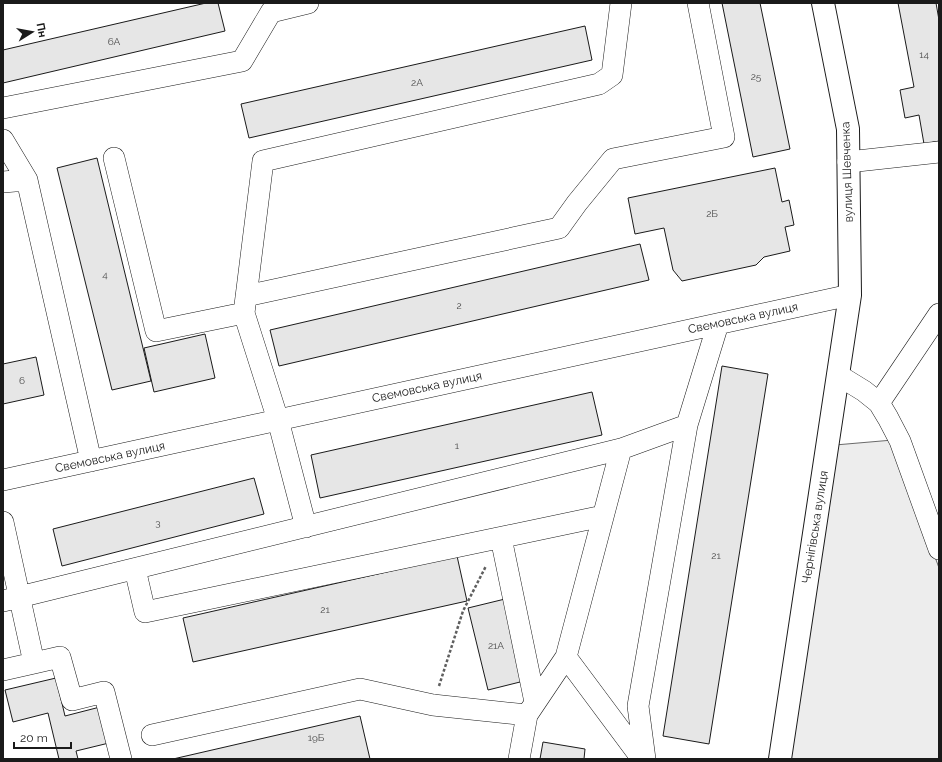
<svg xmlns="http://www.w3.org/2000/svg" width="942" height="762" font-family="Raleway,sans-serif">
	<rect width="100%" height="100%" fill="#fff"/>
	<path fill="#ededed" stroke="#6a6a6a" d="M893 440 939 568V759H787L835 445Z"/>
	<path fill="#e6e6e6" stroke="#1a1a1a" d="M206 3H218L225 31 3 83V50Z
		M722 3H760L790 149 753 157Z
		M898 3H936L939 20V141L924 144 919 115 905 118 900 90 914 87Z
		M585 26 592 60 249 138 241 104Z
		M97 158 151 381 112 390 57 168Z
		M775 168 782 202 789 200 794 225 785 227 790 251 764 257 756 265 682 281 673 270 664 228 635 234 628 198Z
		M640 244 649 280 279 366 270 330Z
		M205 334 215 378 154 392 144 348Z
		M36 357 44 395 3 404V364Z
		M722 366 768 374 709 744 663 736Z
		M592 392 602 435 320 498 311 455Z
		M254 478 264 514 62 566 53 529Z
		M457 556 467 601 193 662 183 618Z
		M505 599 524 681 488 690 468 608Z
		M56 678 65 716 100 707 109 743 76 751 78 759H59L48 713 13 722 5 690Z
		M360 716 370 759H173Z
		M543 742 585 749 584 759H540Z"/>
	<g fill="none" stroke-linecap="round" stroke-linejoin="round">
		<defs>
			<path id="minor" d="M3 108 242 61 271 12 308 3
				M3 140 27 180 91 461
				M114 158 156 331 244 313 278 420 306 527
				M848 162 939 152
				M3 182 27 180
				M246 296 559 228 577 203 613 159 724 137 698 3
				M244 313 263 161 599 84 612 75 621 3
				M838 375 864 391 879 403 888 418 900 441 939 549
				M879 403 939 314
				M3 480 850 295
				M3 522 34 663 3 670
				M501 538 535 702
				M135 569 145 612 603 516
				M3 601 621 449
				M34 663 60 657 72 700 104 692 121 759
				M152 735 360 689 433 705 527 715
				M519 759 527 715 566 657
				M642 759 566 657 621 449 687 425 718 324
				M645 759 638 706 687 425"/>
			<path id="major" d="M780 759 850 295 848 129 823 3"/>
		</defs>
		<use href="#minor" stroke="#1a1a1a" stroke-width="22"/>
		<use href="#major" stroke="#1a1a1a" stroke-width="24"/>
		<path stroke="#5f5f5f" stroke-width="2.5" stroke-dasharray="3 2" stroke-linecap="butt" d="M439 686 463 611 486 566"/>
		<use href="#minor" stroke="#fff" stroke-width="21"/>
		<use href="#major" stroke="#fff" stroke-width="22"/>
	</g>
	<g text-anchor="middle" stroke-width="3" stroke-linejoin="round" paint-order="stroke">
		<g font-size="10" fill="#4d4d4d">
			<text x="114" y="45">6А</text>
			<text x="924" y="58">14</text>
			<text x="756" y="80">25</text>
			<text x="417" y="86">2А</text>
			<text x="712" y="217">2Б</text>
			<text x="105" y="278">4</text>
			<text x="459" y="309">2</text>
			<text x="22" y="384">6</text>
			<text x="457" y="449">1</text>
			<text x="158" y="526">3</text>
			<text x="716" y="559">21</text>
			<text x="325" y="613">21</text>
			<text x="496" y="649">21А</text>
			<text x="316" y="741">19Б</text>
		</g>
		<g font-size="12" fill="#1a1a1a" stroke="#fff">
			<text transform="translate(847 172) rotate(-92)" y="4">вулиця Шевченка</text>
			<text transform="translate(743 318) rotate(-12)" y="4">Свемовська вулиця</text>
			<text transform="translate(427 387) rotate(-12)" y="4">Свемовська вулиця</text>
			<text transform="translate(110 457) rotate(-12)" y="4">Свемовська вулиця</text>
			<text transform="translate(815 527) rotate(-81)" y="4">Чернігівська вулиця</text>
		</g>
	</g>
	<rect width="942" height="762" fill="none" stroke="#1a1a1a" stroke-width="8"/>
	<g transform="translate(32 32) rotate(79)" stroke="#ffffff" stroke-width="3" paint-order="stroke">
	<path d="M0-3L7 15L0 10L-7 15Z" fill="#1a1a1a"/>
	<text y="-6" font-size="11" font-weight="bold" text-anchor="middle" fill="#1a1a1a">Пн</text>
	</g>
	<path d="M14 742v6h57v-6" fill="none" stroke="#1a1a1a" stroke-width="2"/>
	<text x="20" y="742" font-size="12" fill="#1a1a1a" stroke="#ffffff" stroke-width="3" paint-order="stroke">20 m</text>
</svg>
